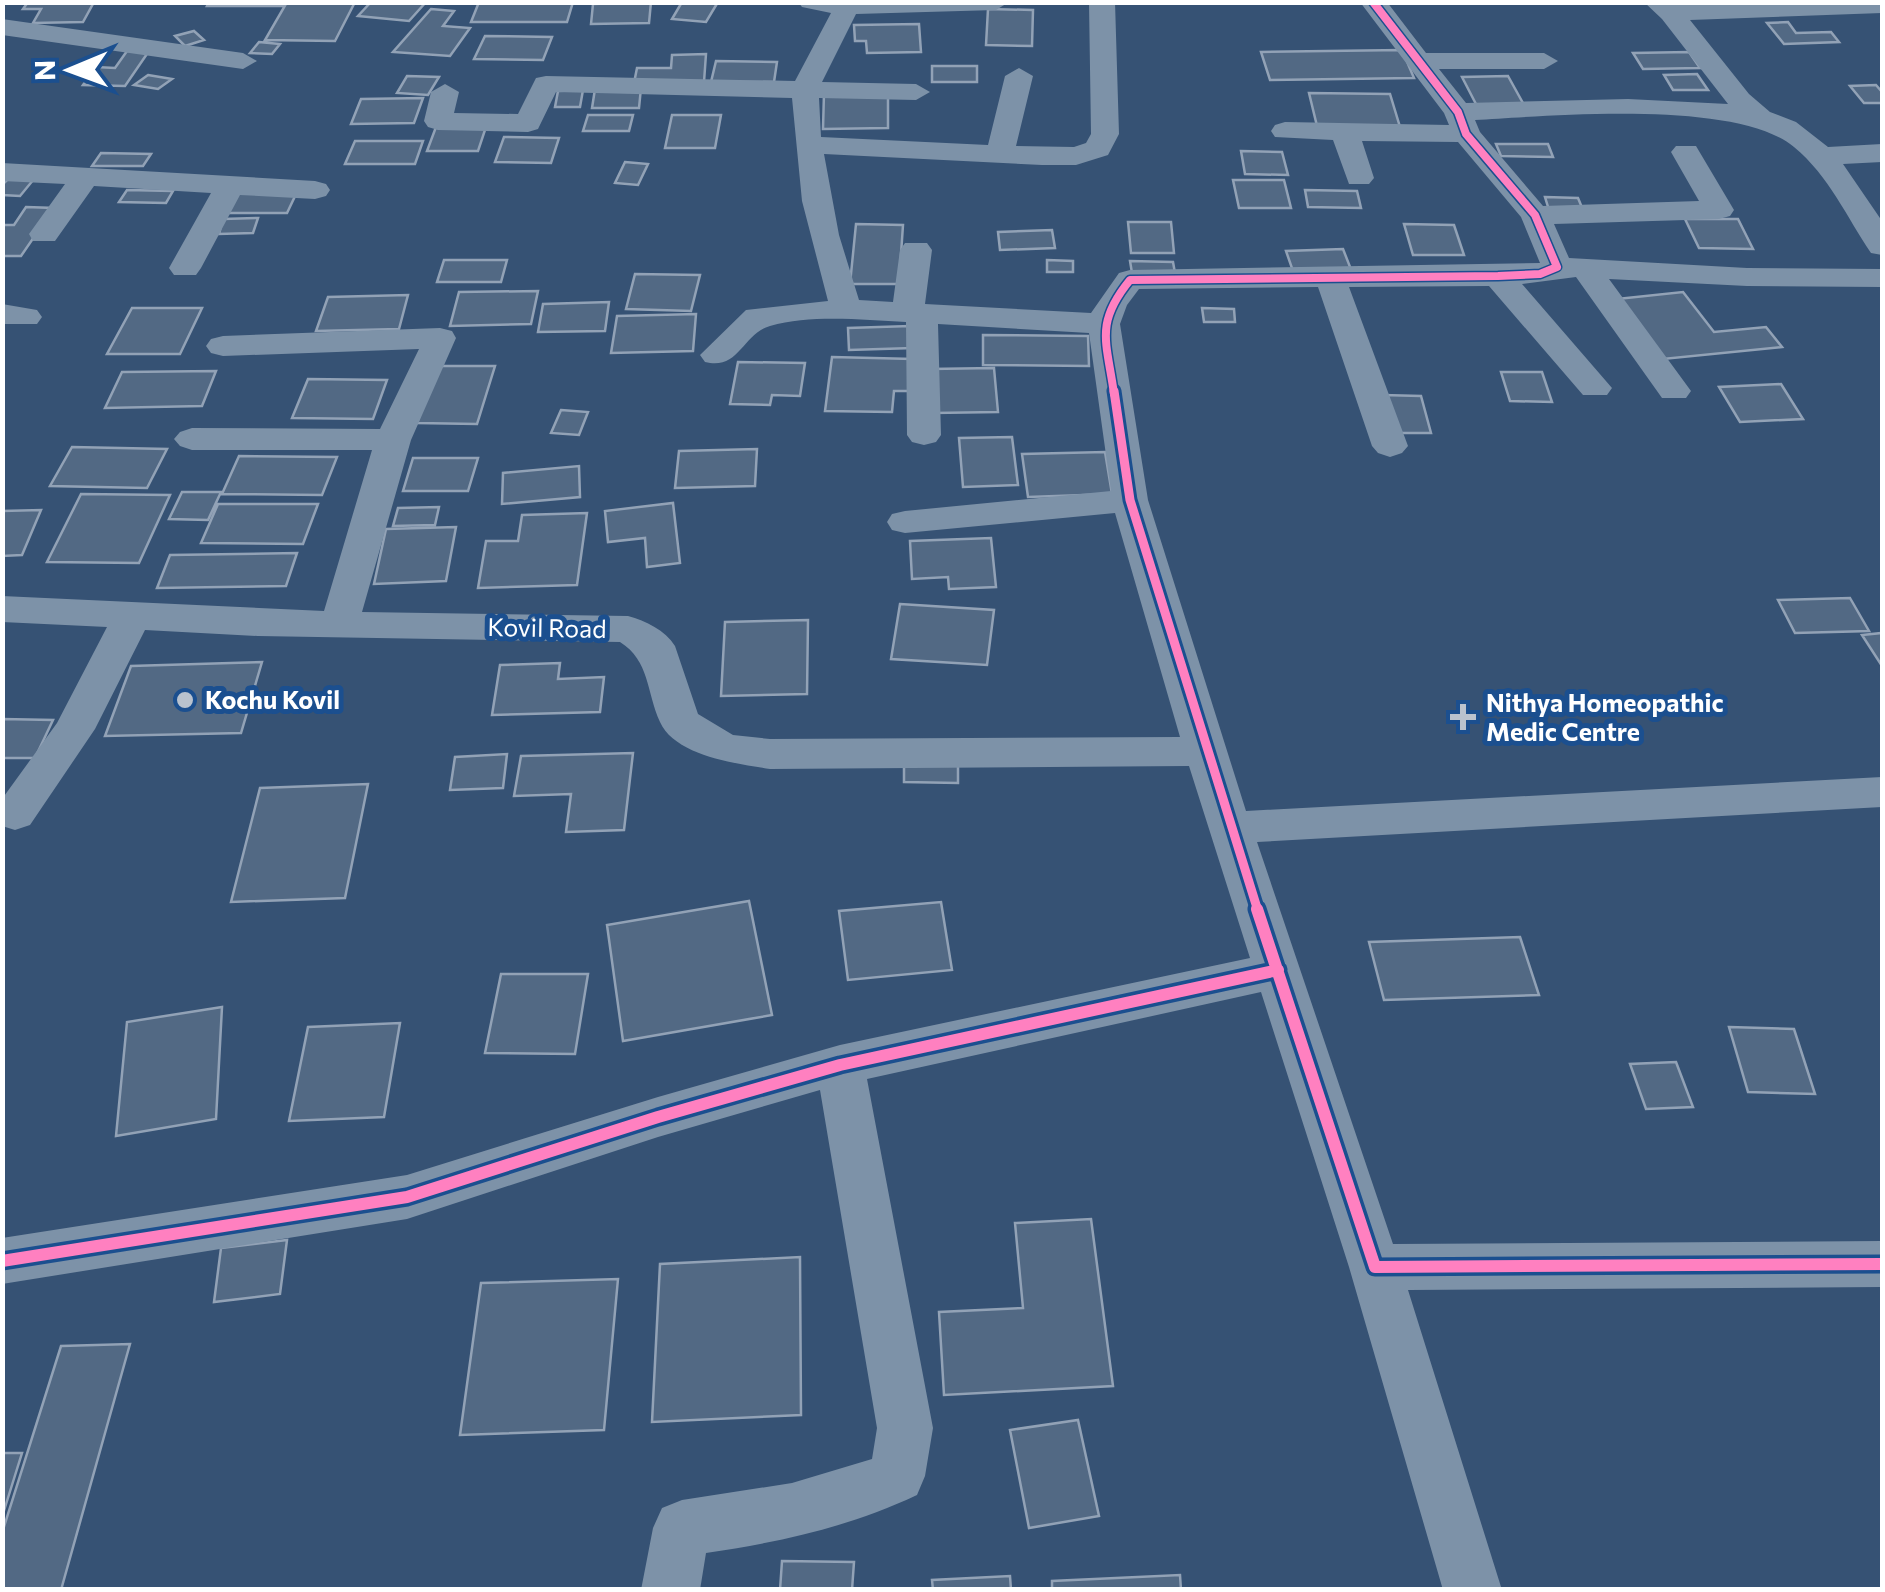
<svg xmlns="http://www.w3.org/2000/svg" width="1885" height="1592" font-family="Commissioner,sans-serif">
	<rect width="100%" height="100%" fill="#365274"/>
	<path fill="#526984" stroke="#92a2b6" stroke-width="2.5" d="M28 2H94L83 22 33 23 41 9H23Z
		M209 2H284L282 6H207Z
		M287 2H355L335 41 265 40Z
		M371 2H426L409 21 358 16Z
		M479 2H573L567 22H471Z
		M651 2 649 23 591 24 593 4Z
		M682 2H718L706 22 672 19Z
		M431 9 454 11 443 26 470 28 450 56 393 52Z
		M988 9 1033 10 1032 46 986 45Z
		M1788 22 1796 33 1831 32 1839 42 1784 44 1767 23Z
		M919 24 921 52 867 53 866 41H855L854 25Z
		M194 31 204 40 185 46 175 36Z
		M485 36 552 37 543 60 474 59Z
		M259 42 280 44 272 54 250 53Z
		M1402 50 1414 78 1270 80 1261 52Z
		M127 51H149L125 86 83 85 96 67 115 68Z
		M1689 52 1700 68 1643 69 1633 53Z
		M706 54 704 82 634 83 637 68H671L672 55Z
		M716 61 777 62 774 82H711Z
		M932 66H977V82H932Z
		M1697 74 1708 90H1673L1664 75Z
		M148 75 172 79 158 89 134 85Z
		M407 76 439 77 428 95 397 93Z
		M1508 76 1524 105 1477 106 1462 77Z
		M1876 85 1882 92V103H1864L1850 86Z
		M641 88 639 108H592L595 89Z
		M583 90 580 107H555L558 91Z
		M888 92V128L823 129 824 93Z
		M1309 93 1390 94 1400 127 1317 126Z
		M423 98 414 123 351 124 361 99Z
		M588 115H633L629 131H583Z
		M672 115H721L715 148H665Z
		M436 127H486L478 151H427Z
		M504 137 559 138 551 163 495 162Z
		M355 141H423L415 164H345Z
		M1496 144H1548L1553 157 1501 156Z
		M1241 151 1282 152 1288 175 1245 174Z
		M101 153 151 154 143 166H92Z
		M625 162 648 164 638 185 615 183Z
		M9 178 34 179 20 196 2 195V185Z
		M1233 180H1284L1291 208H1239Z
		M127 190 173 191 166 203 119 202Z
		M1305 190 1357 191 1361 208 1308 207Z
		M237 192H297L287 213H226Z
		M1545 197 1578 198 1583 210H1549Z
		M26 207 54 208 21 256H2V225H14Z
		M258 218 253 233 219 234 223 219Z
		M1685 219H1738L1753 249 1699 248Z
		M1128 222H1171L1174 253H1131Z
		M856 224 903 225 899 284H850Z
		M1404 224 1454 225 1464 255H1413Z
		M1052 230 1055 248 1000 250 998 232Z
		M1343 249 1352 272 1294 274 1286 251Z
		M444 260H507L501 282H437Z
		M1047 260 1073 261V272H1047Z
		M1130 261 1173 262 1175 273H1132Z
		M635 274 700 275 691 311 626 309Z
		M538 291 531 324 450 326 459 292Z
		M1683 292 1714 332 1766 327 1782 347 1663 359 1617 299Z
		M408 295 399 329 316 331 328 297Z
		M609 302 605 331 538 332 543 304Z
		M132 308H202L180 354H107Z
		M1202 308 1234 309 1235 322H1204Z
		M696 314 693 351 611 353 617 316Z
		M910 326 913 348 849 350 848 328Z
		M983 335 1088 336 1089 366 983 365Z
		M832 357 913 359 910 391H894L892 412 825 411Z
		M738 362 805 363 800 396 772 395 770 405 730 404Z
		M437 366H495L477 424 417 423Z
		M994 368 998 412 933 413 930 369Z
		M216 371 202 406 105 408 122 372Z
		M1501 372H1542L1552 402 1510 401Z
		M308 379 387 380 373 419 292 418Z
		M1781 384 1803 419 1740 422 1719 387Z
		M1382 395 1421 396 1431 433H1391Z
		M561 410 588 412 579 435 551 433Z
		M1012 437 1018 485 963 487 959 438Z
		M72 447 167 449 147 488 50 486Z
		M757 449 755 486 675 488 679 451Z
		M1105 452 1112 494 1028 497 1022 454Z
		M239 456 337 457 322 495 222 494Z
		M413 458H478L468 491H403Z
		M579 466 580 497 502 504 503 473Z
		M182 492H221L208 520 169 519Z
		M81 494 170 495 139 563 47 562Z
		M673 503 680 563 647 567 645 538 608 542 605 511Z
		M218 504H318L303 544 201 543Z
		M439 507 435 525 393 526 398 508Z
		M41 510 22 555 2 556V511Z
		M587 513 577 585 478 588 486 541H518L522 515Z
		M456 527 446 581 374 584 386 529Z
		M991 538 996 587 949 589 948 577 912 579 910 541Z
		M297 553 286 586 157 588 170 555Z
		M1850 598 1869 631 1795 633 1778 600Z
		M900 604 994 610 987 665 891 659Z
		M808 620 807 694 721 696 725 622Z
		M1882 633V666L1862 635Z
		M262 662 241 733 105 736 131 666Z
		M560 663 558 679 604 677 600 712 492 715 500 665Z
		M2 719 53 720 35 758H2Z
		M633 753 624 830 566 832 571 794 514 796 521 756Z
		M507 754 503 788 450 790 455 757Z
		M904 761 958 762V783L904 782Z
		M368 784 345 898 231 902 260 788Z
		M749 901 772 1015 623 1041 607 925Z
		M941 902 952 970 848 980 839 911Z
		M1520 937 1539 995 1384 1000 1369 942Z
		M501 974H588L575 1054 485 1053Z
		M222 1007 216 1119 116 1136 127 1022Z
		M400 1023 384 1117 289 1121 308 1027Z
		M1729 1027 1794 1029 1815 1094 1748 1092Z
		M1676 1062 1693 1107 1646 1109 1630 1064Z
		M1091 1219 1113 1386 944 1395 939 1312 1023 1308 1015 1223Z
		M287 1240 280 1294 214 1302 221 1248Z
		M800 1257 801 1415 652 1422 660 1264Z
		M618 1279 604 1430 460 1435 481 1283Z
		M130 1344 61 1590H2V1533L61 1346Z
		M1078 1420 1099 1516 1029 1528 1010 1430Z
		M2 1453H22L2 1517Z
		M782 1561 854 1562 852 1590H780Z
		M1180 1575 1181 1590H1052V1581Z
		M1010 1576 1011 1590H933L932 1580Z"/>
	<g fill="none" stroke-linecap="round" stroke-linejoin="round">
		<path fill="#7d92a8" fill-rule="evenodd" d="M798 2H1009L996 10 856 14 822 82 916 84 930 92 916 100 819 98 821 137 988 145 1005 76 1019 68 1033 76 1016 146 1074 147 1086 143 1091 134 1089 2H1115L1119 134 1108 155 1076 165H1042L824 154 839 235 859 300 893 302 900 250 905 243H927L932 250 925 304 1091 313 1119 273 1130 270 1540 263 1521 217 1458 142 1362 141 1374 178 1369 184H1349L1333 140 1275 137 1271 131 1275 125 1285 122 1449 125 1444 113 1360 2H1387L1426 53H1544L1558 61 1544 69H1439L1466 103 1628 99 1728 104 1662 19 1644 2H1882V13L1690 20 1749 94 1770 112 1796 122 1828 147 1882 144V162L1843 164 1882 221V255L1871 253C1846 216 1829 176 1794 147 1736 99 1551 116 1475 120L1480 132 1543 206 1699 201 1671 152 1676 146H1696L1734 210 1730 216 1719 219 1554 224 1569 258 1747 268 1882 269V287L1747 286 1609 279 1691 391 1686 398H1662L1576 277 1522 284 1612 388 1607 395H1583L1489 286 1349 287 1408 446 1402 453 1390 457 1378 453 1372 446 1318 287 1139 289 1127 305 1120 324 1148 500 1246 811 1882 777V807L1257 842 1393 1244 1882 1241V1287L1408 1290 1502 1590H1443L1349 1267 1261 992 867 1079 933 1428 925 1476 917 1495C849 1527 781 1542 706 1553L700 1590H641L653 1528 662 1508 682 1500 792 1483 872 1459 877 1428 820 1090 658 1137 407 1219 2 1284V1238L407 1175 658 1097 840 1045 1250 958 1189 766 770 769C738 764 675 756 660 722 646 691 650 661 620 642L258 636 145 630 95 729 30 825 15 830 2 826V799L57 723 107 627 2 622V596L324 611 372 450H192L180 446 174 439 180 432 192 428 380 429 419 349 223 356 211 353 206 346 211 339 223 336 440 328 452 331 456 338 411 440 362 612 628 616C646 621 665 630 675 646L698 714 733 735 770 739 1180 737 1115 513 905 533 892 530 887 522 892 514 905 511 1111 491 1089 333 938 324 941 435 936 442 924 445 912 442 907 435 906 322C863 320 812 314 770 326 743 333 739 371 705 362L700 355 746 310 828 301 802 201 792 98 556 92 538 129 528 132 438 130 428 127 424 121 431 92 445 84 459 92 454 113 518 114 536 78 546 76 795 81 831 13 802 7Z
			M2 19 243 53 257 61 243 69 2 35Z
			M2 163 315 181 326 184 330 190 326 196 315 199 240 195 201 268 196 275H174L169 268 211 193 94 186 55 241H33L29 234 65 184 2 181Z
			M2 304 37 310 42 317 37 324H2Z"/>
		<defs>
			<path id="cycleway-far2" d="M1114 394C1107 342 1094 324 1130 280L1498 276 1540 274 1557 267 1535 215 1466 134 1458 112 1373 2"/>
			<path id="cycleway-far1" d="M1114 391 1130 500 1258 911"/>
			<path id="cycleway" d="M1257 909 1375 1267 1882 1264
				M2 1261 407 1197 658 1117 840 1065 1278 970"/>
		</defs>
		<use href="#cycleway-far2" stroke="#1b4f8f" stroke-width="11"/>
		<use href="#cycleway-far1" stroke="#1b4f8f" stroke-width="15"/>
		<use href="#cycleway" stroke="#1b4f8f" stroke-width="19"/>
		<use href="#cycleway-far2" stroke="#ff80c0" stroke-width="8"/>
		<use href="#cycleway-far1" stroke="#ff80c0" stroke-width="9"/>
		<use href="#cycleway" stroke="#ff80c0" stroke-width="12"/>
	</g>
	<g fill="#b9c2ce" stroke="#1b4f8f" stroke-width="4">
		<circle cx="185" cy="700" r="10"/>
		<path d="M1458 702h10v10h10v10h-10v10h-10v-10h-10v-10h10z"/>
	</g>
	<g text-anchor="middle" stroke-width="10" stroke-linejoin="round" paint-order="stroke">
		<g font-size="25" fill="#fff" stroke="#1b4f8f">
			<text transform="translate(547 628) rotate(1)" y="9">Kovil Road</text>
		</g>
		<g font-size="25" font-weight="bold" fill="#fff" stroke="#1b4f8f" text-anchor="start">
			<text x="205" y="709">Kochu Kovil</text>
			<text x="1486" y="712">Nithya Homeopathic<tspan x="1486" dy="29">Medic Centre</tspan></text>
		</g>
	</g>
	<rect width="1885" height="1592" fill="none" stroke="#ffffff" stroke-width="10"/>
	<g transform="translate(70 70) rotate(269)" stroke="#1b4f8f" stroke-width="8" paint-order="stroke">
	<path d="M0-8L18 38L0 25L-18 38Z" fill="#ffffff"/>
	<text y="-15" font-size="28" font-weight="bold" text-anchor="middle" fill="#ffffff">N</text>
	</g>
</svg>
